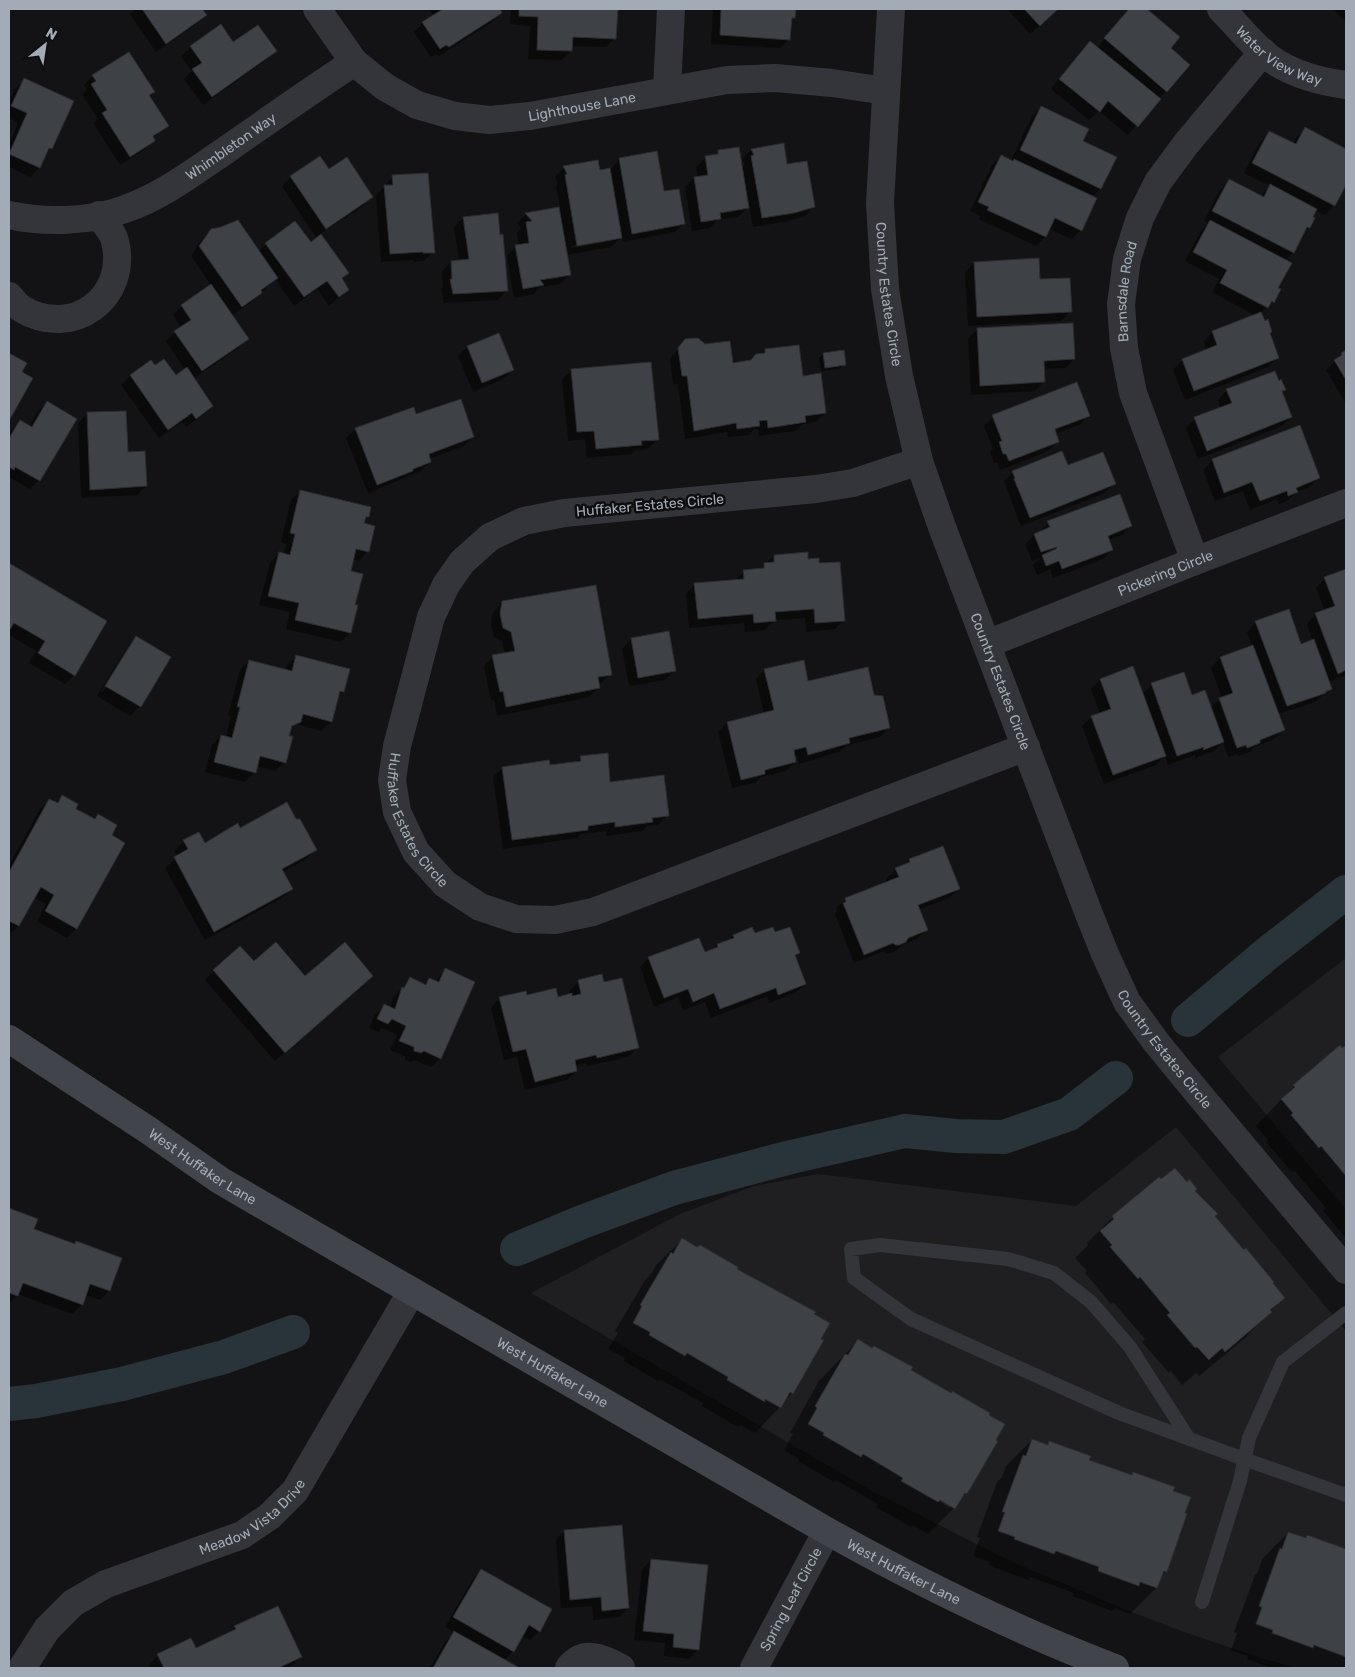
<svg xmlns="http://www.w3.org/2000/svg" width="1355" height="1677" font-family="Rubik,sans-serif">
	<rect width="100%" height="100%" fill="#131315"/>
	<path fill="#1f1f22" d="M1346 958V1210L1218 1057Z
		M1176 1127 1346 1331V1668H1296L1261 1658 1184 1632 1124 1609 1008 1560 872 1491 531 1293 680 1214 754 1186 818 1174 1076 1206Z"/>
	<path fill="#0007" fill-rule="evenodd" d="M135 9H208L203 12 205 15 196 24 156 52 130 14Z
		M429 9H498L501 13 492 22 439 56 436 54 431 57 414 32 423 23 434 16Z
		M511 9H617L615 38 606 47 571 46V51L562 60 528 59 530 26 510 24Z
		M713 9H794V18L790 21 789 39 780 48 711 44Z
		M1007 9H1057L1030 34Z
		M1130 9H1145L1178 37 1169 48 1188 65 1128 135 1099 111 1089 120 1051 89 1081 52 1090 43 1097 48Z
		M1333 9H1346V22Z
		M221 26 233 44 275 51 266 60 203 105 184 79 192 71 181 57 191 47Z
		M93 76 153 91 148 96 167 126 152 139 153 141 144 150 120 165 93 123 98 119 82 94 87 90 84 85Z
		M24 80 51 148 45 154 39 168 30 177 9 167V145L18 123 9 118V102L15 89Z
		M1041 107 1081 142 1115 158 1100 189 1092 197 1081 230 1072 239 1049 229 1045 237 1036 246 979 219 980 216 970 211 992 165 1001 156 1011 161 1032 116Z
		M1305 129 1346 150V182L1334 205 1325 215 1315 210 1309 227 1302 234 1293 253 1284 261 1273 302 1261 313 1278 357 1268 367 1185 400 1173 370 1182 360 1207 351 1204 341 1213 332 1256 316 1212 292 1219 279 1185 261 1201 231 1208 223 1204 221 1220 190 1229 180 1260 197 1270 186 1244 173 1260 142 1269 132 1293 144 1296 138Z
		M783 144 786 166 814 206 805 216 784 222 753 227 749 206 738 217 717 220 710 228 692 231 685 187 694 178H698L696 167 706 158 714 156 718 152 741 168 745 164 742 159 751 150Z
		M620 159 663 193 684 223 675 232 623 242 622 236 611 247 566 255 569 275 560 284 540 287 534 294 514 298 507 256 516 246H519L517 233 521 228 517 223 526 214 560 208 556 186 558 184 555 177 564 167 599 172 611 169ZM611 239V241L571 248V246Z
		M329 171 372 196 363 206 320 234 348 273 341 279 348 289 329 306 317 289 294 306 275 279 251 302 231 316 247 339 238 348 193 379 212 406 203 415 186 427 182 422 159 438 121 385 130 376 151 362 154 367 176 377 185 370 166 341 181 328 173 315 182 306 211 285 191 256 202 239 212 230 258 252 266 244 311 243 317 239 282 186 291 177Z
		M393 176 433 252 424 261 414 262V260L381 262 376 196Z
		M463 218 507 290 498 300 444 303 441 289 443 287 442 271 451 262 459 261 454 227Z
		M974 263 1039 281 1070 312 1061 321 968 326 965 272Z
		M978 329 1074 359 1065 368 1043 369 1044 381 1035 391 971 395 968 338Z
		M499 334 513 370 503 379 473 392 458 356 467 347Z
		M686 341 732 365 750 362 765 351 825 413 816 422 803 424 795 431 759 436 758 429H754L749 435 728 437 727 432 685 439 678 384 673 385 670 358Z
		M1346 351V404L1326 370Z
		M9 354 25 364 20 372 31 379 9 418Z
		M823 354 844 364 840 369 821 371 819 358Z
		M572 370 658 439 648 449 635 450 631 454 587 458 585 439 568 441 562 380Z
		M1278 383 1284 389 1281 393 1291 417 1282 426 1198 459 1186 428 1195 419 1221 409 1218 400 1227 390Z
		M47 402 39 480 30 489 9 477V434L20 422 29 427 38 411Z
		M87 414 127 453 146 486 137 495 81 498 78 423Z
		M1088 415 1079 425 1055 434 1058 442 1048 451 1000 470 997 463H994L990 452 993 449 984 426 993 417Z
		M415 416 473 437 464 446 429 459 430 462 421 471 368 493 346 438 356 429Z
		M1299 427 1319 478 1309 487 1296 493 1287 501 1279 504 1277 499 1250 510 1243 491 1215 501 1203 470 1212 461Z
		M1067 467 1114 484 1105 493 1021 526 1004 481 1013 472Z
		M301 491 368 517 364 521 368 551 359 561 352 559 349 572 353 606H356L350 633 341 642 286 629 290 612 259 605 270 563 279 554 284 555 286 544 281 542 291 500Z
		M1048 523 1131 526 1122 535 1108 540 1112 550 1103 559 1053 578 1050 569 1037 575 1033 565 1041 558 1032 561 1025 544 1035 535 1039 533Z
		M774 556 807 561 818 565 844 620 835 629 806 632 805 618 775 620 765 630 745 632 744 623 689 628 686 594 695 584 734 581 744 572 759 570Z
		M9 564 106 621 74 675 65 684 29 663 36 651 9 635Z
		M1346 571V675L1328 682 1330 688 1315 702 1278 714 1283 730 1274 739 1254 747 1250 752 1238 756 1237 754 1228 757 1223 742 1214 751 1195 758V755L1168 765 1165 756 1156 765 1104 784 1082 726 1092 717 1100 714 1091 689 1100 680 1142 694 1152 685 1191 696 1210 708 1222 698 1211 668 1220 658 1252 647 1247 632 1256 622 1300 646 1313 641 1307 624 1316 614 1325 611 1316 588 1325 579Z
		M503 602 610 674 601 683 598 684V688L589 697 497 716 494 700H491L484 666 493 657 505 654 502 641 494 637 491 624 493 612Z
		M136 637 169 657 140 706 130 716 97 696 127 647ZM128 646H131L103 692 101 691Z
		M631 639 675 670 665 680 629 686 622 649Z
		M297 656 343 691 337 698 331 722 321 731 297 724 289 731 285 762 275 771 256 766 254 773 245 782 205 772 212 745 221 736 226 737 231 716H228L240 670 249 661 286 671 287 665Z
		M765 670 807 683 873 696 889 727 880 737 847 745 839 752 799 764 797 756H794L795 762 786 771 761 777 755 783 732 788 718 732 727 723 764 714 756 679Z
		M581 758 609 783 667 815 658 825 647 826 642 831 606 836V831L581 834 577 838 503 849 493 777 503 768 549 767 575 763Z
		M62 797 74 809 93 820 98 815 76 928 67 938 37 921 46 904 33 897 18 926 9 935V866L40 809 50 800 55 804Z
		M240 829 315 850 306 859 283 872 292 889 282 898 205 940 165 868 178 857 174 851 184 841 198 834 205 845Z
		M910 860 959 889 949 898 918 910 926 930 917 939 902 945 896 951 888 954H886L884 951 854 963 835 914 837 911 836 908 846 899 888 883 886 879 896 869 904 866Z
		M751 929 754 935 774 934 799 953 795 957 805 984 795 993 769 1003 767 996 711 1018 705 1002 683 1010 678 997 654 1007 640 967 649 958 704 954 712 951 717 945 728 941 733 936Z
		M253 963 305 978 363 985 275 1061 205 980 214 971Z
		M445 970 440 1058 431 1067 414 1060 411 1062 405 1060V1056L390 1050 397 1035 382 1028 378 1032 369 1028 375 1015 384 1006 390 1008 393 998 410 979 424 985 429 980 435 982Z
		M579 982 603 984 638 1047 628 1057 587 1066 586 1063 575 1066 576 1071 567 1080 525 1090 517 1057 504 1060 491 1008 500 998 526 997 557 998 570 995 569 991Z
		M1340 1047 1342 1050 1346 1047V1238L1323 1211 1326 1208 1295 1171 1292 1172 1266 1142 1268 1140 1256 1126 1294 1086Z
		M1193 1191 1283 1298 1245 1338 1199 1376 1196 1373 1182 1385 1171 1371 1169 1373 1142 1342 1145 1339 1113 1302 1111 1304 1085 1273 1087 1271 1075 1258 1088 1245 1087 1243 1113 1217Z
		M9 1210 36 1220 33 1230 74 1245 76 1243 109 1291 100 1300 85 1295 82 1304 72 1314 18 1294 9 1304Z
		M682 1240 698 1248 700 1246 776 1292 792 1393 785 1400 780 1407 755 1433 740 1425 738 1427 702 1406 703 1403 660 1379 658 1381 624 1361 625 1358 608 1349 618 1333 615 1331 645 1280 652 1273 656 1265Z
		M858 1341 909 1371 996 1441 966 1494 959 1500 954 1508 928 1534 913 1525 911 1527 876 1507 878 1504 836 1480 834 1482 798 1461 799 1459 784 1450 793 1434 790 1433 819 1381ZM935 1496 950 1505V1508L934 1498Z
		M1032 1440 1047 1446 1050 1443 1088 1461 1166 1571 1160 1577 1156 1588 1130 1614 1115 1608 1112 1611 1073 1596 1074 1593 1031 1577 1028 1580 989 1565 990 1562 973 1556 980 1538 977 1537 997 1482 1002 1477 1006 1466Z
		M565 1531 628 1608 619 1617 593 1620 592 1606 561 1608 556 1540Z
		M1288 1533 1305 1539 1308 1536 1346 1550 1345 1555H1346V1668H1272L1247 1659 1248 1656 1231 1650 1237 1633 1234 1632 1255 1575 1258 1572 1262 1559Z
		M651 1560 698 1650 689 1659 664 1656 665 1643 634 1640 642 1570Z
		M481 1570 539 1631 530 1640 522 1636 513 1651 504 1661 516 1668H430L445 1642 455 1632 445 1627 472 1580Z
		M235 1627 301 1657 291 1666 287 1668H150L149 1665 158 1655 195 1650 227 1635Z"/>
	<g fill="none" stroke-linecap="round" stroke-linejoin="round">
		<path stroke="#283439" stroke-width="34" d="M1188 1020 1269 952 1346 892
			M517 1249 582 1222 674 1188 791 1157 905 1131 956 1136 1004 1137 1069 1114 1116 1078
			M9 1404 36 1401 122 1384 224 1357 293 1332"/>
	</g>
	<path fill="#3e4145" stroke="#2c2d31" d="M142 9H206L203 10 207 15 166 44Z
		M443 9H500L502 13 449 47 446 45 440 49 422 22Z
		M519 9H618L616 39 573 37 572 51 537 50 538 17 519 16Z
		M721 9H796L795 18H792L790 40 720 35Z
		M1024 9H1058L1040 26Z
		M1129 9H1147L1180 37 1171 48 1190 65 1167 92 1104 38Z
		M221 24 233 42 258 25 277 51 212 97 192 69 202 63 190 46Z
		M1090 41 1161 99 1138 127 1108 101 1100 112 1059 79Z
		M129 52 155 92 149 95 169 126 153 136 155 141 130 157 102 113 107 110 91 84 96 81 92 75Z
		M24 78 74 101 52 149 49 148 40 168 9 154 27 113 11 106Z
		M1041 106 1089 129 1083 141 1117 157 1101 189 1020 150Z
		M1305 127 1346 149V185L1335 206 1252 163 1269 131 1296 144Z
		M784 143 787 164 807 161 815 207 794 213 762 218 751 156 754 155 751 149Z
		M739 147 749 208 720 213 721 219 701 222 694 177 708 175 705 156 718 154V150Z
		M657 151 664 191 679 189 685 224 632 234 619 158Z
		M1001 155 1013 161 1014 159 1097 198 1082 231 1055 218 1046 237 987 210 989 207 978 202Z
		M320 156 329 169 347 157 373 197 326 229 290 176Z
		M598 160 600 170 610 168 622 238 577 246 565 175 567 174 563 166Z
		M428 173 435 253H423V252L390 254 384 185H393L392 175Z
		M1229 179 1264 197 1270 184 1317 209 1313 217 1315 218 1310 228 1307 227 1294 253 1212 211Z
		M559 207 571 275 540 280 544 285 523 289 515 245 529 243 526 222 532 221 525 213Z
		M498 213 500 235 503 234 508 291 453 294 450 279H452L451 261 469 259 463 217Z
		M238 220 278 278 261 290 262 293 242 307 199 246 211 229 221 227Z
		M1210 220 1292 263 1278 288 1281 289 1274 303 1272 301 1268 308 1220 283 1227 270 1193 252Z
		M295 221 311 242 321 234 349 273 342 278 349 290 339 297 327 281 304 297 265 243Z
		M1039 258 1040 279 1070 278 1072 312 977 317 974 262Z
		M211 284 249 339 202 371 174 331 191 320 181 305Z
		M1261 312 1265 321 1268 319 1272 332 1270 333 1279 358 1194 391 1182 359 1217 345 1212 331Z
		M1073 323 1075 359 1044 361 1045 382 980 386 977 328Z
		M499 333 514 370 482 383 467 346Z
		M698 338 705 344 730 341 733 363 751 360 756 354 765 353V349L799 345 803 376 821 373 826 413 805 416 806 422 768 428 767 420 759 421 760 426 737 429 736 423 694 431 687 376H682L678 348 685 339Z
		M844 350 846 365 825 368 823 353Z
		M1346 350V380L1334 360 1342 355 1341 353Z
		M9 353 27 363 22 372 33 378 9 421Z
		M164 359 176 375 187 367 213 406 196 419 192 413 168 430 130 375 151 360 155 365Z
		M651 362 659 440 641 441 642 445 596 449 594 431 577 432 571 369Z
		M1275 371 1279 381 1281 379 1286 390 1282 391 1292 417 1207 451 1194 417 1232 403 1226 389Z
		M1077 382 1090 416 1055 429 1059 442 1009 461 1006 454H1003L999 442 1002 441 992 415Z
		M461 399 474 437 429 454 431 462 413 469V471L377 485 355 428 414 407 416 414Z
		M47 401 77 419 40 481 15 467 14 470 9 467V438L20 420 32 427Z
		M126 411 128 452 145 451 147 486 90 490 87 412Z
		M1300 425 1320 478 1296 488 1298 492 1288 496 1287 491 1260 501 1252 482 1224 493 1212 459Z
		M1062 451 1068 465 1103 452 1116 484 1030 518 1014 479 1015 478 1012 471Z
		M300 490 371 507 369 517H366L364 523 375 526 369 552 356 549 351 571 363 574 355 605H358L351 633 295 620 299 603 268 596 279 552 290 555 295 534 290 533Z
		M1120 494 1132 526 1108 536 1113 550 1062 569 1059 561 1046 566 1042 555 1056 549 1057 547 1041 552 1034 534 1050 527 1047 521Z
		M808 552V559L819 558V563L840 562 845 621 815 623 814 609 775 612 776 621 754 623 753 614 698 619 694 583 744 579 743 570 764 568V563L774 562V555Z
		M9 563 107 621 75 676 38 653 45 641 14 623 9 631Z
		M1346 569V670L1338 674 1315 613 1335 606 1324 577Z
		M596 585 612 675 598 677 600 688 506 707 503 691 500 692 492 655 515 651 511 632 503 628 500 614 502 601Z
		M1289 609 1301 644 1314 639 1332 689 1325 692 1326 693 1287 706 1255 621Z
		M669 631 676 671 638 678 631 638Z
		M136 636 171 657 141 707 105 686Z
		M1253 645 1285 730 1260 740V743L1247 748 1246 745 1237 748 1219 698 1233 693 1220 657Z
		M296 655 350 669 344 692 340 691 332 722 303 714 301 722 292 726 289 736H293L286 763 260 756 256 773 214 762 221 735 232 738 240 707H237L249 660 292 671Z
		M804 660 808 681 868 667 874 695 883 696 890 728 849 738 850 743 808 755 806 747 794 750 796 762 765 770V774L741 780 727 722 774 710 764 669Z
		M1133 666 1166 756 1113 775 1091 716 1111 709 1100 679Z
		M1184 672 1192 695 1205 690 1224 742 1203 750 1204 747 1177 756 1151 683Z
		M608 753 610 782 664 775 669 816 652 818 653 822 615 827V822L588 826V830L512 840 502 767 549 760 550 765 581 761 580 756Z
		M62 795 78 804 76 809 95 819 98 814 117 825 112 835 125 843 77 929 45 911 54 895 41 887 19 926 9 921V872L49 799 58 803Z
		M287 802 296 819H300L317 850 282 869 293 889 214 932 174 857 188 849 183 840 199 832 205 843 238 823 240 828Z
		M943 846 960 889 918 905 928 930 908 938 906 942 899 945H895L893 943 864 955 843 903 846 902 845 898 899 877 895 868 910 862 909 859Z
		M752 927 755 933 773 927 775 932 790 927 800 953 795 955 806 984 778 995 776 988 720 1009 714 993 693 1002 688 989 664 998 648 957 699 938 705 952 718 947 717 944 734 938 733 935Z
		M276 942 305 976 345 942 373 976 285 1053 213 970 240 946 254 961Z
		M445 968 475 982 441 1059 424 1051 421 1053 414 1051V1047L399 1041 406 1026 392 1019 388 1024 377 1019 384 1004 395 1009 402 987 404 988 410 977 426 985 429 978 439 982Z
		M602 974 604 982 622 978 639 1048 597 1058 596 1055 575 1060 577 1071 535 1082 526 1049 513 1052 499 997 526 991 527 995 556 988 558 997 572 993V996L581 994 578 980Z
		M1340 1045 1342 1048 1346 1045V1176L1321 1146 1319 1148 1291 1115 1293 1113 1281 1099 1295 1087 1293 1085Z
		M1175 1168 1187 1182 1189 1179 1197 1189 1195 1191 1218 1214 1215 1216 1244 1250 1246 1248 1274 1282 1273 1283 1285 1298 1270 1310 1272 1312 1225 1352 1222 1348 1209 1360 1197 1347 1195 1348 1167 1315 1170 1313 1140 1277 1138 1279 1110 1247 1112 1245 1100 1231 1114 1219 1112 1216 1159 1177 1161 1179Z
		M9 1208 38 1219 34 1229 75 1244 76 1241 122 1258 110 1291 90 1284 83 1305 23 1283 18 1296 9 1293Z
		M682 1238 697 1247 700 1245 738 1267 737 1269 816 1312 814 1314 830 1323 821 1339 824 1340 793 1394 790 1392 781 1408 765 1399V1402L727 1380 728 1377 687 1353 685 1356 649 1335 650 1332 633 1323 642 1306 640 1305 671 1252 673 1254Z
		M858 1339 872 1348 874 1346 913 1367 911 1370 951 1393 952 1391 990 1413 989 1415 1005 1424 996 1440 998 1441 967 1494 965 1493 955 1509 940 1500 938 1502 901 1481 903 1478 863 1454 861 1457 823 1435 824 1433 808 1424 817 1408 815 1406 845 1354 848 1355Z
		M1032 1439 1048 1445 1049 1441 1091 1456 1089 1460 1132 1475 1133 1472 1175 1487 1173 1491 1191 1497 1185 1513 1187 1514 1167 1572 1164 1571 1157 1588 1140 1582 1139 1586 1098 1571 1099 1567 1056 1551 1054 1554 1014 1539 1015 1537 998 1531 1005 1512H1002L1023 1455 1026 1456Z
		M622 1525 629 1608 602 1611 601 1597 570 1600 564 1530Z
		M1288 1532 1306 1538 1307 1535 1346 1549V1657L1314 1645 1313 1648 1272 1633 1273 1630 1256 1624 1262 1607 1259 1606 1280 1548 1282 1549Z
		M651 1559 708 1565 699 1650 673 1647 674 1634 643 1631Z
		M481 1569 552 1609 540 1632 529 1625 514 1652 453 1617Z
		M278 1606 302 1657 278 1668H164L157 1654 191 1638 196 1648 236 1629 234 1626Z
		M454 1631 518 1667 517 1668H433Z"/>
	<g fill="none" stroke-linecap="round" stroke-linejoin="round">
		<path stroke="#33353a" stroke-width="14" d="M1189 1439 1130 1347 1091 1302 1054 1273 1008 1259 880 1245 851 1249 854 1278 911 1319 1119 1413 1244 1459 1346 1495
			M1202 1602 1240 1481 1249 1438 1283 1362 1346 1313"/>
		<g stroke="#33353a" stroke-width="28">
			<path id="s1" d="M317 9 354 62 385 87 417 105 455 116 489 120 530 116 727 80 775 78 832 83 886 91"/>
			<path id="s2" d="M891 9 880 203 885 289 899 376 919 461 942 527 1089 914 1105 954 1127 1002 1156 1042 1192 1086 1346 1270"/>
			<path id="s3" d="M1221 9C1235 23 1247 38 1261 51 1284 72 1316 81 1346 85"/>
			<path d="M667 90 671 9"/>
			<path id="s4" d="M9 215C44 223 90 222 125 209 163 196 196 170 229 148 270 119 312 90 354 62"/>
			<path d="M9 296C13 300 17 306 22 309 72 339 129 298 115 241 113 232 104 223 99 215"/>
			<path id="s5" d="M919 461 853 483 816 489 564 513 524 521 490 537 462 562 446 585 431 617 397 746 392 780 397 812 416 852 445 884 480 907 516 919 555 920 593 912 1026 747"/>
			<path id="s6" d="M1195 561 1133 393 1124 348 1121 304 1127 259 1140 218 1158 182 1186 144 1263 52"/>
			<path id="s7" d="M987 644 1195 561 1346 503"/>
			<path id="s8" d="M22 1668 47 1629 73 1603 106 1584 242 1535 270 1516 295 1491 412 1291"/>
			<path d="M569 1668C584 1649 603 1658 621 1668"/>
			<path id="s9" d="M754 1668 827 1531"/>
		</g>
		<path stroke="#41444a" stroke-width="28" id="s10" d="M9 1039 148 1130 221 1181 827 1531C920 1583 1015 1630 1115 1668"/>
	</g>
	<g text-anchor="middle" stroke-width="5" stroke-linejoin="round" paint-order="stroke">
		<g font-size="14" fill="#a3abb6" stroke="#0e0e10">
			<text dy="5" stroke="none"><textPath href="#s3" startOffset="76">Water View Way</textPath></text>
			<text dy="5" stroke="none"><textPath href="#s1" startOffset="309">Lighthouse Lane</textPath></text>
			<text dy="5" stroke="none"><textPath href="#s4" startOffset="241">Whimbleton Way</textPath></text>
			<text dy="5" stroke="none"><textPath href="#s6" startOffset="282">Barnsdale Road</textPath></text>
			<text dy="5" stroke="none"><textPath href="#s2" startOffset="286">Country Estates Circle</textPath></text>
			<text transform="translate(650 505) rotate(-5)" y="5">Huffaker Estates Circle</text>
			<text dy="5" stroke="none"><textPath href="#s7" startOffset="192">Pickering Circle</textPath></text>
			<text dy="5" stroke="none"><textPath href="#s2" startOffset="691">Country Estates Circle</textPath></text>
			<text dy="5" stroke="none"><textPath href="#s5" startOffset="754">Huffaker Estates Circle</textPath></text>
			<text dy="5" stroke="none"><textPath href="#s2" startOffset="1096">Country Estates Circle</textPath></text>
			<text dy="5" stroke="none"><textPath href="#s10" startOffset="232">West Huffaker Lane</textPath></text>
			<text dy="5" stroke="none"><textPath href="#s10" startOffset="638">West Huffaker Lane</textPath></text>
			<text dy="5" stroke="none"><textPath href="#s8" startOffset="284">Meadow Vista Drive</textPath></text>
			<text dy="5" stroke="none"><textPath href="#s10" startOffset="1042">West Huffaker Lane</textPath></text>
			<text dy="5" stroke="none"><textPath href="#s9" startOffset="78">Spring Leaf Circle</textPath></text>
		</g>
	</g>
	<rect width="1355" height="1677" fill="none" stroke="#a3abb6" stroke-width="20"/>
	<g transform="translate(45 45) rotate(30)" stroke="#0e0e10" stroke-width="4" paint-order="stroke">
	<path d="M0-4L9 19L0 12L-9 19Z" fill="#a3abb6"/>
	<text y="-8" font-size="14" font-weight="bold" text-anchor="middle" fill="#a3abb6">N</text>
	</g>
</svg>
